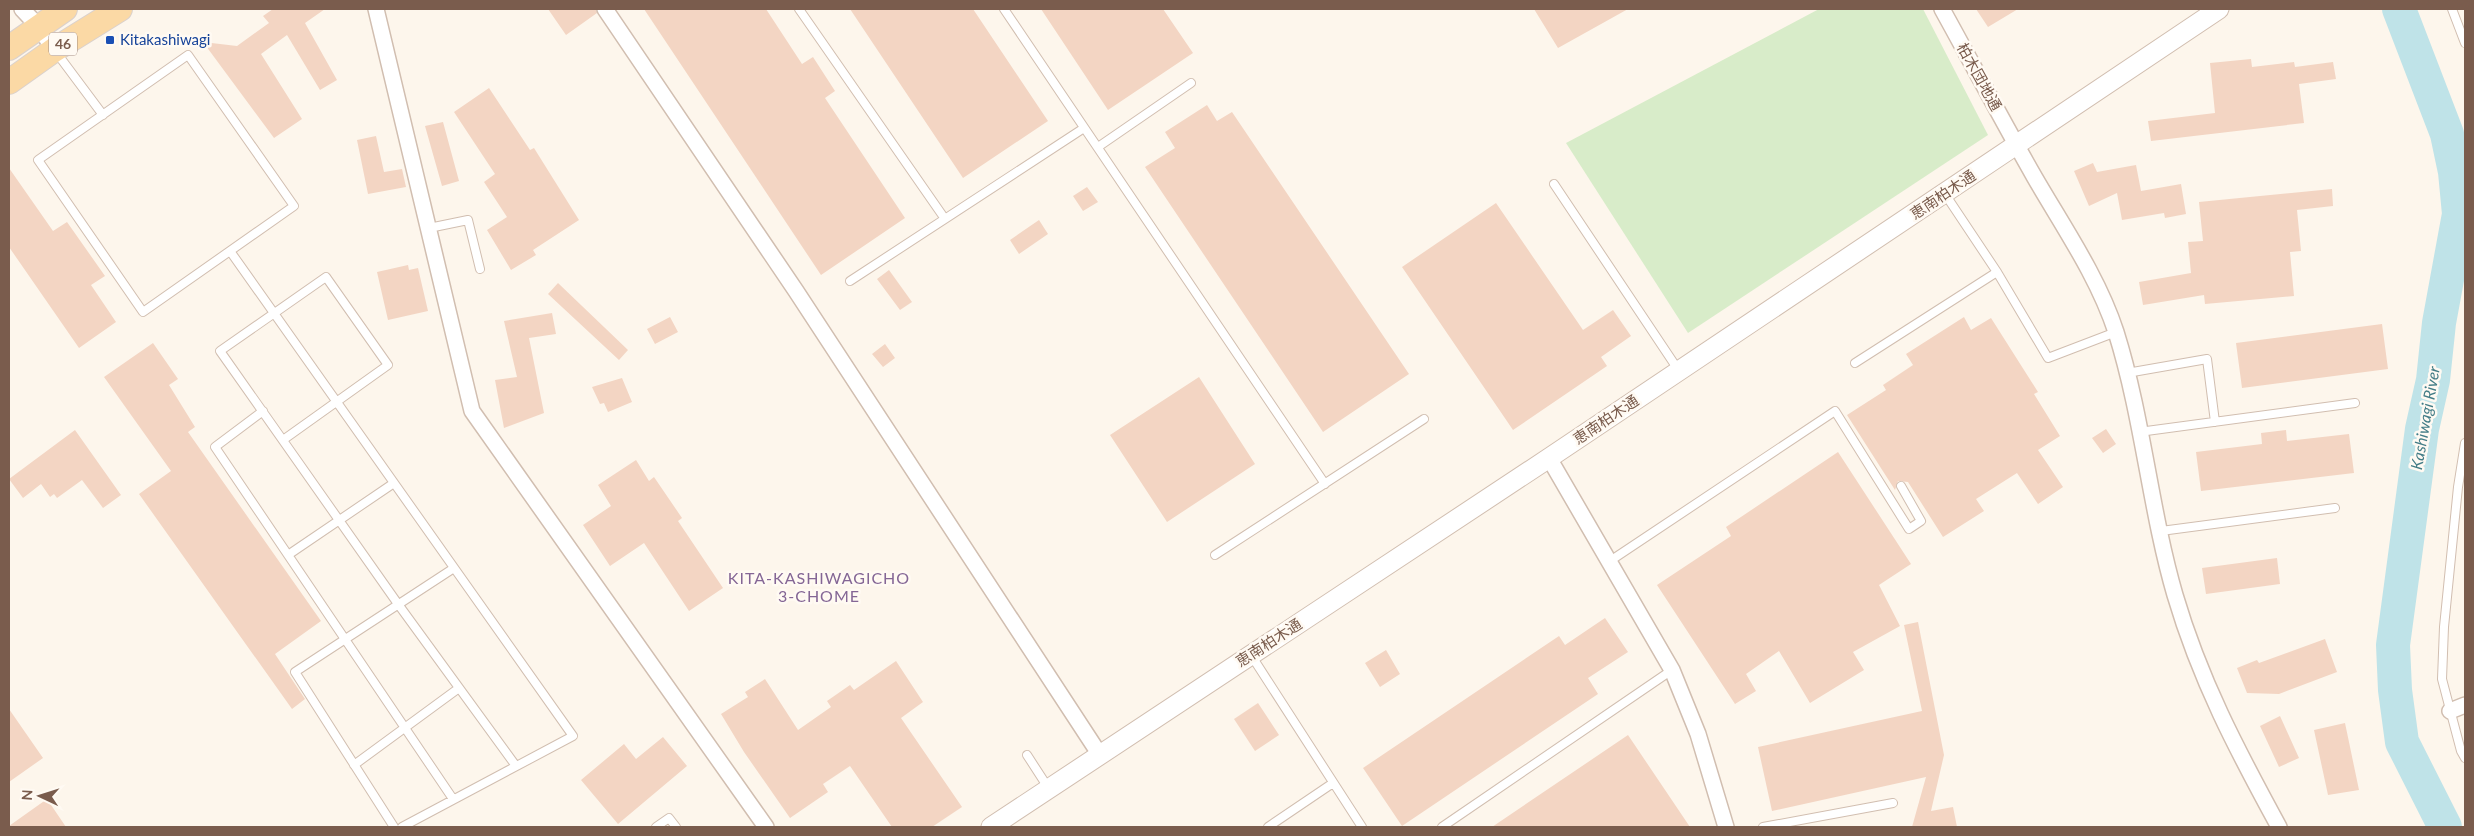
<svg xmlns="http://www.w3.org/2000/svg" width="2474" height="836" font-family="Lato,'Noto Sans JP',sans-serif">
	<rect width="100%" height="100%" fill="#fdf6ec"/>
	<path fill="#d8ecc9" d="M1819 9H1923L1988 135 1688 333 1566 143Z"/>
	<g fill="none" stroke-linecap="round" stroke-linejoin="round">
		<path stroke="#bfe3e8" stroke-width="34" d="M2399 9 2447 134 2455 172 2459 214 2439 323 2433 380 2422 429 2393 645 2395 690 2402 742 2445 827"/>
	</g>
	<path fill="#f3d5c3" d="M273 9H325L305 23 337 80 320 90 287 35 261 54 302 119 274 138 203 42 237 46 269 23 263 16Z
		M548 9H596L597 13 566 35Z
		M644 9H766L802 64 813 57 835 91 825 98 905 218 821 275Z
		M850 9H973L1048 121 963 178Z
		M1041 9H1163L1193 53 1108 110Z
		M1534 9H1628L1558 48Z
		M1976 9H2018L1988 27Z
		M2251 59 2252 67 2294 62 2295 67 2333 62 2336 79 2299 84 2304 123 2151 141 2148 121 2215 113 2210 63Z
		M489 88 530 150 534 148 579 220 533 250 536 255 511 270 487 230 507 217 484 182 495 174 454 112Z
		M1207 105 1217 121 1232 112 1409 374 1323 432 1145 167 1175 148 1165 132Z
		M443 122 459 181 442 186 425 126Z
		M376 136 384 172 402 169 406 187 368 194 357 140Z
		M2093 163 2097 172 2136 165 2141 191 2181 184 2186 214 2165 218 2164 213 2122 220 2117 193 2089 206 2074 171Z
		M9 168 53 231 67 222 105 276 91 285 116 322 79 348 9 247Z
		M1087 187 1098 202 1083 211 1073 196Z
		M2332 189 2333 206 2297 210 2301 251 2290 252 2294 296 2205 304 2204 295 2143 305 2139 282 2191 273 2188 242 2203 241 2199 202Z
		M1496 203 1583 330 1613 310 1631 336 1601 357 1607 366 1513 430 1402 267Z
		M1039 220 1048 234 1019 254 1010 240Z
		M408 265 409 270 418 268 428 311 388 320 377 272Z
		M889 270 912 302 900 310 877 279Z
		M558 283 628 350 619 360 548 294Z
		M552 313 556 334 529 338 544 413 504 428 495 380 517 377 504 321Z
		M670 317 678 332 655 344 647 329Z
		M1964 317 1971 330 1991 318 2038 392 2034 394 2060 436 2038 450 2063 487 2038 504 2017 473 1976 499 1984 511 1943 537 1908 482 1898 481 1895 490 1847 415 1886 390 1883 385 1913 365 1906 354Z
		M2382 324 2388 369 2242 388 2236 343Z
		M153 343 178 379 169 385 195 427 188 432 321 621 275 654 305 699 292 709 139 494 171 471 104 377Z
		M885 344 895 358 883 367 872 354Z
		M1199 377 1255 464 1167 522 1110 435Z
		M622 378 632 402 608 412 604 403 600 404 592 387Z
		M2106 429 2116 444 2103 453 2092 438Z
		M75 430 121 495 103 508 82 480 57 498 54 494 50 497 41 484 23 498 9 479Z
		M2286 430 2287 441 2349 434 2354 473 2201 491 2196 452 2262 444 2261 433Z
		M1838 452 1911 564 1879 585 1900 626 1853 652 1864 670 1810 703 1779 651 1746 674 1756 691 1735 704 1657 585 1731 536 1726 527Z
		M636 460 649 481 654 477 682 518 678 521 723 588 689 611 644 543 610 566 583 525 611 506 598 485Z
		M2277 558 2280 584 2206 594 2202 568Z
		M1605 618 1628 652 1588 678 1598 694 1402 826 1363 768 1559 636 1565 645Z
		M1918 622 1944 755 1931 811 1953 807 1957 827H1912L1926 777 1772 811 1758 747 1922 711 1904 625Z
		M2325 639 2337 672 2279 694 2247 693 2237 668 2257 660 2259 663Z
		M1386 650 1400 674 1380 687 1365 663Z
		M896 661 923 702 901 718 962 807 932 827H892L850 766 823 784 828 792 790 818 744 752 721 714 748 697 745 692 765 679 798 730 831 707 827 701 850 685 854 690Z
		M1258 703 1279 735 1255 751 1234 719Z
		M9 709 43 758 9 782Z
		M2280 716 2299 758 2279 767 2260 726Z
		M2345 723 2359 790 2328 795 2314 730Z
		M1628 735 1690 827H1492Z
		M663 737 687 766 618 824 581 780 624 744 636 759Z
		M47 799 66 827H9V826Z"/>
	<g fill="none" stroke-linecap="round" stroke-linejoin="round">
		<defs>
			<path id="service" d="M799 9 945 219
				M1004 9 1325 484
				M2452 9 2465 43
				M56 52 103 115
				M188 55 294 206 143 312 38 160Z
				M1098 147 1191 83
				M1554 184 1679 371
				M429 228 468 220 480 269
				M230 251 573 736 402 827
				M1997 272 2048 358 2116 332
				M850 281 1084 128
				M1855 363 1997 272 1945 194
				M2127 373 2207 359 2215 422
				M263 411 215 447 453 799
				M2139 432 2355 403
				M283 440 388 365 326 277 220 351 398 604 516 766
				M2465 443 2458 487 2444 627 2442 679 2461 751 2465 758
				M2161 531 2335 508
				M288 555 394 483
				M1215 555 1424 419
				M1610 561 1835 411 1909 529 1921 521 1901 486
				M1251 655 1362 827
				M1027 755 1049 789
				M354 765 459 688
				M394 827 295 672 454 568
				M656 827 669 818 676 827
				M1268 827 1333 783
				M1442 827 1672 670
				M1763 827 1893 803"/>
			<path id="minor" d="M22 9 39 27 54 50
				M376 9 472 411 766 827
				M605 9 796 291 1100 755
				M1942 9C1973 65 2003 122 2035 178 2064 228 2098 277 2116 332 2143 418 2150 509 2175 595 2200 680 2237 750 2279 827
				M1549 458 1672 670 1698 734 1726 827
				M2450 711 2465 705"/>
			<path id="tertiary" d="M991 827 1549 458 2219 9"/>
			<path id="primary" d="M9 48 65 9
				M9 82 54 50 120 9"/>
		</defs>
		<use href="#service" stroke="#d1beb0" stroke-width="10"/>
		<use href="#minor" stroke="#d1beb0" stroke-width="18"/>
		<use href="#tertiary" stroke="#d1beb0" stroke-width="21"/>
		<use href="#primary" stroke="#dad1cd" stroke-width="26"/>
		<use href="#service" stroke="#fff" stroke-width="8"/>
		<use href="#minor" stroke="#fff" stroke-width="15"/>
		<use href="#tertiary" stroke="#fff" stroke-width="19"/>
		<use href="#primary" stroke="#fbd9a5" stroke-width="24"/>
	</g>
	<rect fill="#1a4fb4" stroke="#fffaf3" stroke-width="2" x="105" y="35" width="10" height="10" rx="2.5"/>
	<g text-anchor="middle" stroke-width="5" stroke-linejoin="round" paint-order="stroke">
		<rect fill="#fffaf3" stroke="#a28b7f" stroke-width="1" x="49" y="32.5" width="28" height="23" rx="4"/>
		<g font-size="14" font-weight="bold" fill="#7a5c4d">
			<text x="63" y="49">46</text>
		</g>
		<g font-size="15" fill="#164399" stroke="#fffaf3" text-anchor="start">
			<text x="120" y="45">Kitakashiwagi</text>
		</g>
		<g font-size="15" fill="#7a5c4d" stroke="#fffaf3">
			<text transform="translate(1979 77) rotate(61)" y="5">柏木団地通</text>
			<text transform="translate(1943 195) rotate(-34)" y="5">恵南柏木通</text>
			<text transform="translate(1606 420) rotate(-34)" y="5">恵南柏木通</text>
			<text transform="translate(1269 643) rotate(-33)" y="5">恵南柏木通</text>
		</g>
		<g font-size="16" font-style="italic" fill="#437c86" stroke="#fffaf3">
			<text transform="translate(2425 418) rotate(-80)" y="6">Kashiwagi River</text>
		</g>
		<g font-size="16" letter-spacing="1" fill="#846695" stroke="#fffaf3">
			<text x="819" y="584">KITA-KASHIWAGICHO<tspan x="819" dy="18">3-CHOME</tspan></text>
		</g>
	</g>
	<rect width="2474" height="836" fill="none" stroke="#7a5c4d" stroke-width="20"/>
	<g transform="translate(40 796) rotate(274)" stroke="#fffaf3" stroke-width="4" paint-order="stroke">
	<path d="M0-4L9 19L0 12L-9 19Z" fill="#7a5c4d"/>
	<text y="-8" font-size="14" font-weight="bold" text-anchor="middle" fill="#7a5c4d">N</text>
	</g>
</svg>
